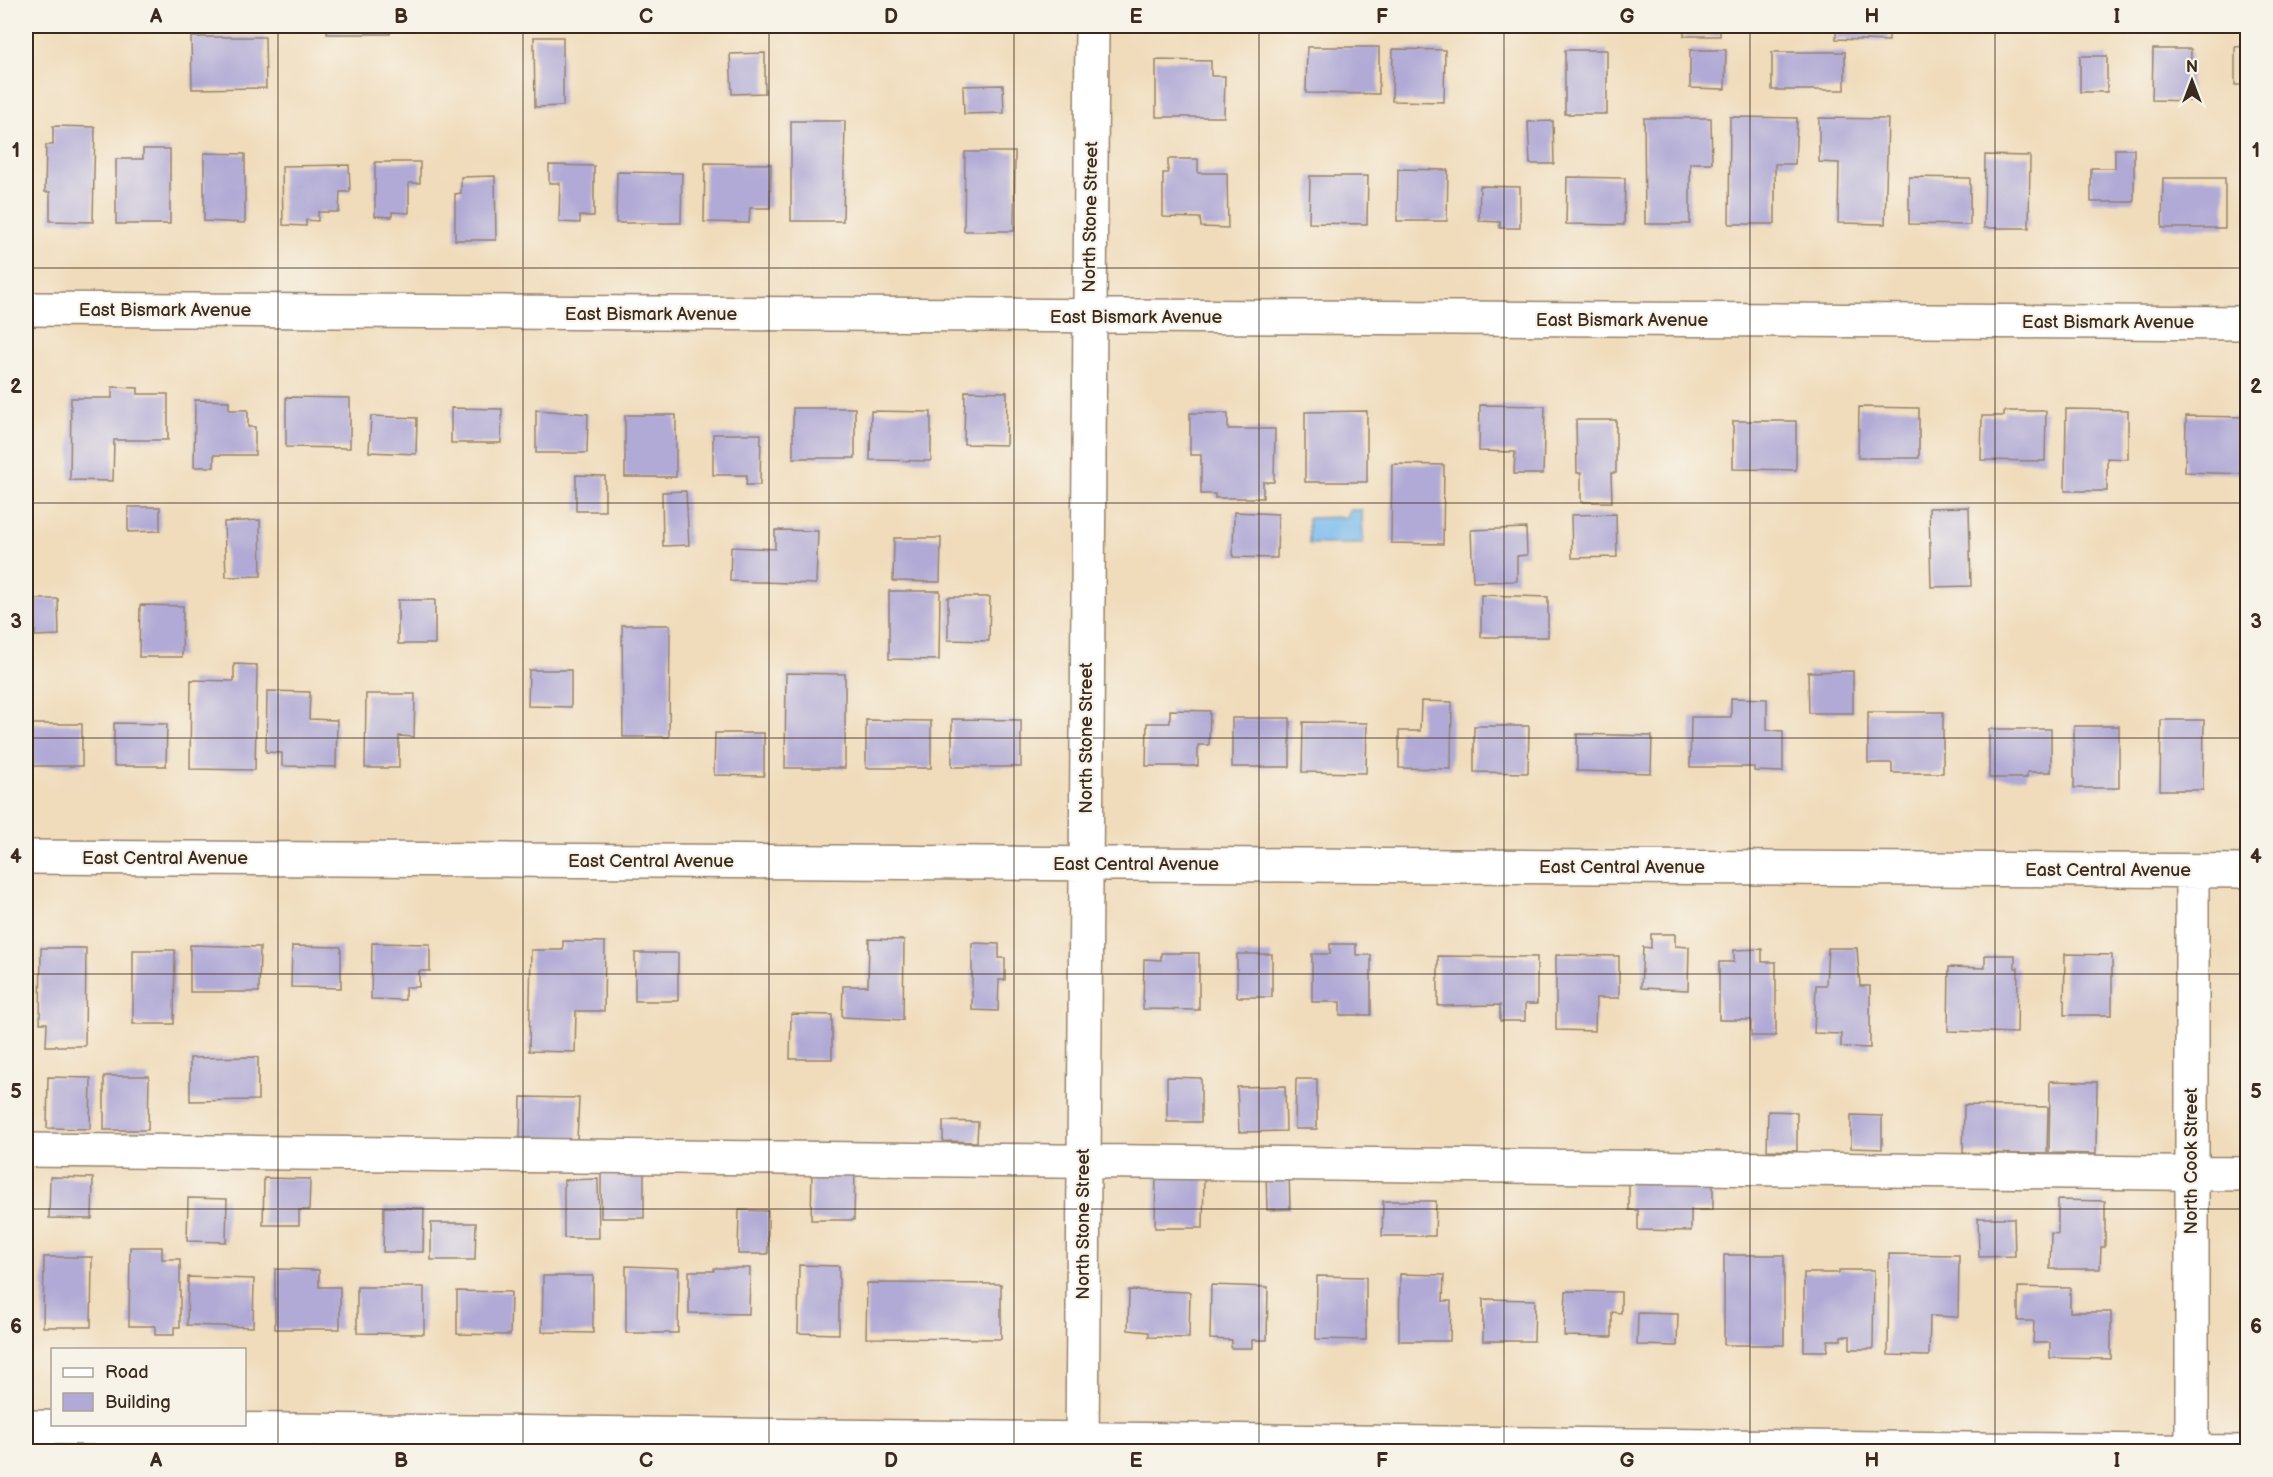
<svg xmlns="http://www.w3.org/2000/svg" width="2273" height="1477" font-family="'Balsamiq Sans',sans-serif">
	<rect width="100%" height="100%" fill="#f7f3e8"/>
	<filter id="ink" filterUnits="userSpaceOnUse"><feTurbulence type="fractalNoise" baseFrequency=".0167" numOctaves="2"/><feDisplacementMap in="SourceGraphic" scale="12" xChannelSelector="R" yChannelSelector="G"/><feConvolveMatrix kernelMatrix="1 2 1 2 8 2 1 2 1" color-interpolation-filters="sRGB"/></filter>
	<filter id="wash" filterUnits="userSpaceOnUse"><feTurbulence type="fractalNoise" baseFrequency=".008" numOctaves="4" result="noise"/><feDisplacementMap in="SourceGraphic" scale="24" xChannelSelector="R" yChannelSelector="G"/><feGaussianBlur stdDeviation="1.35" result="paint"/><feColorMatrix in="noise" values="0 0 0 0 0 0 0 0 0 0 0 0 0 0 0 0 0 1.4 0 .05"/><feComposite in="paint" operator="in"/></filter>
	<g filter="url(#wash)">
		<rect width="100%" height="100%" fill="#f0dcbb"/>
		<path fill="#7abbee" stroke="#5a7286" stroke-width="1.5" d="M1349 510H1362L1363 544H1309L1308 518 1348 517Z"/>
		<g id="blocks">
			<path fill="#b1aad6" d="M327 26H390V34H327Z
				M1684 26H1720V36H1684Z
				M1836 26H1889V41L1836 39Z
				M1895 26H1919V32L1895 31Z
				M191 37H265L266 88 192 89Z
				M534 37H563V106L535 107Z
				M2248 46V85H2235V47Z
				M1307 47H1379V94L1306 93Z
				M1393 49 1445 50 1444 102 1392 101Z
				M2153 49H2191L2190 101 2152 100Z
				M1565 50H1607V114H1565Z
				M1690 50H1726L1725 89 1690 88Z
				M1772 52H1845V90H1772Z
				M765 53V93L732 94 730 54Z
				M2080 56H2107V92H2080Z
				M1156 60 1211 61V76H1225L1224 117H1156Z
				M1003 85 1004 113 964 114 963 86Z
				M1730 117 1797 118 1795 164H1775V224H1729Z
				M1644 118H1711L1712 163H1690V224H1645Z
				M1819 118 1888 119 1885 224 1838 223 1839 163 1819 162Z
				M791 121H845L843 221H791Z
				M1553 121 1554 164H1530L1528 122Z
				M53 126 95 127 93 222 50 221V192H45L46 145H53Z
				M143 149H170V224H116V159H143Z
				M2115 149H2134V202H2091V168H2115Z
				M965 152H1015L1014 231H964Z
				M204 153 245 154V223L204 221Z
				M1985 155 2030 156 2029 228H1984Z
				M1168 159H1198V173H1227L1228 228 1201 227 1200 218 1163 217V173H1168Z
				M375 162H420V183H409V213L392 212V217L375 216Z
				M705 163 771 164 770 208H750L749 223 704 222Z
				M349 165 350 192H340L339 212H318V221L306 220V226L283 225 282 166Z
				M549 165 594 166V216H580V223L559 222 560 183H549Z
				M1398 169 1448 170 1447 221H1397Z
				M617 172 682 173 681 223H616Z
				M495 176 496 240H455V194L461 193V177Z
				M1310 176H1368L1367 224 1309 223Z
				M1567 177 1625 178 1624 225 1566 224Z
				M1909 177 1970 178V225L1909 224Z
				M2163 178H2225V228H2162Z
				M1480 186 1520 187V228H1500V222L1479 221Z
				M112 387 138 388V394H168V440H114L113 481 70 480 71 398H112Z
				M965 391 1007 392 1006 445 964 444Z
				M286 397 350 398V448L286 447Z
				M195 400 229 401V410H248V427H255V455H214V467H194Z
				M1480 405 1545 406 1543 474H1514L1515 452 1479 451Z
				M1859 407 1919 408V458H1858Z
				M451 408 502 409 501 443H451Z
				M793 408H855V458H793Z
				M2066 409 2128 410V459L2107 458V491H2065Z
				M536 410 588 414 587 453H536Z
				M871 411 931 412V461L870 460Z
				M1367 411V482H1305V412Z
				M2004 411H2046L2045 461 1981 460 1982 416H2004Z
				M1190 413H1228V429H1275L1274 482H1263V498H1215V494H1201V455H1190Z
				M625 415H676V477H625Z
				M371 416 417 418 416 454 369 452Z
				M2186 416 2248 417 2247 474 2185 472Z
				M1576 420H1616V473H1611L1612 502H1581V473H1577Z
				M1733 421H1796V470L1733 469Z
				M713 434H761L760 485H746L747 475H713Z
				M1392 464 1444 465 1443 544 1391 543Z
				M576 475 605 476V511H576Z
				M686 491 689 545 663 546 662 492Z
				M128 507H160V531L128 532Z
				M1969 507 1971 586 1931 587 1929 508Z
				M1234 512 1278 514 1277 558 1233 557Z
				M1616 514 1617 557 1572 558 1571 515Z
				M260 520 261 576 226 577 224 522Z
				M1526 528 1527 555 1517 556V581L1473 582 1471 530Z
				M775 530 818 531 816 584 730 581 731 547 775 549Z
				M894 538H941L940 582 893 581Z
				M889 591H940L939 660 889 659Z
				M1481 595 1548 597V637H1481Z
				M948 597H990L989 641 948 640Z
				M34 599H58L59 635 35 636Z
				M398 600H435V644H398Z
				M140 605 183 606 182 657H139Z
				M622 625H670L669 737H623Z
				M234 664 257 665 255 770 190 769 191 680 234 681Z
				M529 670H571V707L528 706Z
				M1853 671V713H1809L1808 672Z
				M786 673 845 674V768H785Z
				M267 691 310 692 309 719 337 720 336 767 282 766V753L266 752Z
				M366 694H415L414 737 399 736V768H365Z
				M1731 698 1767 699V730L1783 731V772L1754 771V767H1690L1691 717H1731Z
				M1421 701 1452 702 1451 769 1399 768V731H1420Z
				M1170 710 1210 711 1209 745H1198V766H1146L1147 723H1170Z
				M1868 712H1943V773H1892V763H1868Z
				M1232 718H1290V767H1232Z
				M952 719 1021 720V767H952Z
				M866 720 931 721V768H866Z
				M2161 720H2204L2203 790H2160Z
				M1303 722 1367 723 1366 773 1302 772Z
				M114 723 167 724 166 766H114Z
				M29 724H82V766H28Z
				M1474 726H1529L1528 773 1474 772Z
				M2074 726H2119V788H2074Z
				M1989 729H2051V772H2027V778H1989Z
				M715 733H764V776L714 775Z
				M1577 734 1652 736 1651 773 1577 771Z
				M1651 934H1675V946L1689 947 1688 990 1641 988 1643 947 1651 948Z
				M869 939 904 940 903 1020 842 1017 843 986H868Z
				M563 941 605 942 604 1011H576L575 1052 529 1051 531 950H563Z
				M372 943 430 944V971H419V987H405V1000L371 999Z
				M972 943 999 944V958H1005V980H999L998 1011 972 1010Z
				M1330 944H1356V955H1371V1015H1340V1002H1312V954H1330Z
				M190 945 260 947 259 992H190Z
				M292 946 341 947V988L291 987Z
				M41 948H86L85 1046H46L47 1023H40Z
				M1828 948H1857L1860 986H1870V1048L1841 1047V1034L1814 1033 1816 985H1826Z
				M1762 949V962H1776V1036H1751V1020H1719V962H1734V950Z
				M133 950H175L174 1024H133Z
				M635 953H678V1001H635Z
				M1161 953H1199V1010L1143 1009 1144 959 1161 960Z
				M1237 954H1272V997H1237Z
				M2065 954 2112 955V1015H2064Z
				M1556 955 1619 956V998H1596L1595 1031 1556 1030Z
				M1985 955H2015V968H2018L2017 1033 1948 1031 1949 967 1985 968Z
				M1438 956 1537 957V1004H1525V1021H1500V1005L1438 1006Z
				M791 1014 832 1015V1059H790Z
				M258 1057V1100L190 1101V1058Z
				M104 1076H149L148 1130H104Z
				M48 1077 91 1078 90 1129 47 1128Z
				M1167 1077 1201 1078V1122H1167Z
				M1296 1079H1317V1129H1295Z
				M2050 1081 2097 1082 2096 1154 2049 1153Z
				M1285 1086 1286 1131 1239 1132 1237 1087Z
				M521 1097 579 1098 577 1140 520 1138Z
				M1964 1105 2048 1107 2047 1154 1963 1153Z
				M1768 1111 1797 1112V1151L1767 1150Z
				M1851 1115 1882 1116V1149L1851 1148Z
				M943 1121 978 1122 977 1142 943 1141Z
				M601 1166 644 1167V1218H601Z
				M812 1169H855L854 1220H811Z
				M1289 1171 1290 1209 1267 1210 1266 1172Z
				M1156 1174H1204L1203 1228H1155Z
				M1629 1175 1713 1177V1210H1691V1231L1638 1230V1210H1629Z
				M50 1177 93 1178 92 1219 49 1218Z
				M264 1178 310 1179 309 1210H299V1225H263Z
				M598 1179 599 1238H564V1180Z
				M188 1198 227 1199 226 1242 187 1241Z
				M2058 1200 2105 1201V1247H2101L2100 1269H2050L2051 1233 2058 1234Z
				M1383 1201H1436L1435 1236H1382Z
				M384 1207 424 1208 423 1252H383Z
				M739 1210 768 1211V1254H738Z
				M1978 1218H2014L2015 1256 1979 1257Z
				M431 1223H476L475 1260H431Z
				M130 1247H162V1259H180V1327H174V1335H155V1326H129Z
				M1889 1254 1959 1255 1958 1317 1930 1316 1929 1356 1888 1355Z
				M1724 1255H1784V1345H1724Z
				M44 1257H92L91 1327H43Z
				M799 1265 839 1266V1334L798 1333Z
				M626 1266 679 1268 678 1333H626Z
				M714 1268H750L749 1314 689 1313V1271H714Z
				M275 1269 319 1270V1287H340V1329H275Z
				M1839 1270H1874L1873 1349H1850V1336H1841V1340H1828L1827 1351H1804V1273H1839Z
				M1400 1274 1444 1275 1443 1301H1451L1450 1341H1399Z
				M543 1276H593V1333L542 1332Z
				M1317 1276 1366 1277V1340L1316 1339Z
				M188 1277 254 1279 253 1327 187 1325Z
				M867 1283 1001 1284V1339L866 1338Z
				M1211 1285 1268 1287 1267 1340H1252V1348H1231L1232 1340 1210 1339Z
				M357 1287H424V1334L357 1333Z
				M2018 1287 2070 1288V1312H2111V1359L2050 1358V1343H2033L2034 1321H2018Z
				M1129 1290 1190 1292 1189 1338 1149 1337V1332L1128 1330Z
				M457 1291 511 1292 510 1335 457 1334Z
				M1566 1291 1621 1292V1313L1612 1312V1337L1564 1336Z
				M1483 1299 1535 1300 1534 1341H1483Z
				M1638 1313 1678 1314 1677 1346 1637 1345Z"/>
		</g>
	</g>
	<g filter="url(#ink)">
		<use href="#blocks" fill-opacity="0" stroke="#96836c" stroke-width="1.5"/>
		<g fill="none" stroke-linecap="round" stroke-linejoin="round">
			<defs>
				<path id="minor" d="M26 309 2248 323
					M26 857 2248 871
					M2192 871V1452
					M26 1150 2248 1174
					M26 1427 2245 1452
					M1082 1452 1092 26"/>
			</defs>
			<use href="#minor" stroke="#96836c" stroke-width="36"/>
			<use href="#minor" stroke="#fff" stroke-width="33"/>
		</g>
	</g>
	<path fill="none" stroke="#3b2a1e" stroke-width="1.5" stroke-opacity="0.55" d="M278 26V1452M523 26V1452M769 26V1452M1014 26V1452M1259 26V1452M1504 26V1452M1750 26V1452M1995 26V1452M26 268H2248M26 503H2248M26 738H2248M26 974H2248M26 1209H2248"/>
	<g text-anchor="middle" stroke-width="4.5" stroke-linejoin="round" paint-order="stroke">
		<g font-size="18" fill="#3b2a1e" stroke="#f7f3e8">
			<text transform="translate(1090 217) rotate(-89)" y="6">North Stone Street</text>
			<text x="165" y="316">East Bismark Avenue</text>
			<text x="651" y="320">East Bismark Avenue</text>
			<text x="1136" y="323">East Bismark Avenue</text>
			<text x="1622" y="326">East Bismark Avenue</text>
			<text x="2108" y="328">East Bismark Avenue</text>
			<text transform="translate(1086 738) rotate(-90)" y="6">North Stone Street</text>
			<text x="165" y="864">East Central Avenue</text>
			<text x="651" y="867">East Central Avenue</text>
			<text x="1136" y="870">East Central Avenue</text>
			<text x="1622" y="873">East Central Avenue</text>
			<text x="2108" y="876">East Central Avenue</text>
			<text transform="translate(2191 1161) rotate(-90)" y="6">North Cook Street</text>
			<text transform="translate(1083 1224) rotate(-90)" y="6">North Stone Street</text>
		</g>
	</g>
	<rect width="2273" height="1477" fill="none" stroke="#f7f3e8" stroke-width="66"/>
	<rect x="51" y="1348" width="195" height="78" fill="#f7f3e8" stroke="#aca397" stroke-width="1.5"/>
	<rect x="63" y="1368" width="30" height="9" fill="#ffffff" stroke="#aca397" stroke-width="1.5"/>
	<text x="105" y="1378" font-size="18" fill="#3b2a1e">Road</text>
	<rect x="63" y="1393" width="30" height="18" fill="#b1aad6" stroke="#aca397" stroke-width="1.5"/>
	<text x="105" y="1408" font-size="18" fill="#3b2a1e">Building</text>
	<g transform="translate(2192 81)" stroke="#f7f3e8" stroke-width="4.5" paint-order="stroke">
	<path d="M0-4.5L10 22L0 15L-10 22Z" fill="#3b2a1e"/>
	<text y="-9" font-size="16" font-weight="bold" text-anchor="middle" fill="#3b2a1e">N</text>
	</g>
	<rect x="33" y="33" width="2207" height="1411" fill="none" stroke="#3b2a1e" stroke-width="2"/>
	<g font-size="20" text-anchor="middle" font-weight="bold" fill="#3b2a1e">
		<text x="156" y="23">A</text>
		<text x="401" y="23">B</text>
		<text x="646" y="23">C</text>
		<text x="891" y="23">D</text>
		<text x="1136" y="23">E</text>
		<text x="1382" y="23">F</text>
		<text x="1627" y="23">G</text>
		<text x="1872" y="23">H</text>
		<text x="2117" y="23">I</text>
		<text x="16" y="157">1</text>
		<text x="2256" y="157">1</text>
		<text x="16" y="393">2</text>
		<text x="2256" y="393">2</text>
		<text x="16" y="628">3</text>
		<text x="2256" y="628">3</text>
		<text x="16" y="863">4</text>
		<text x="2256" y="863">4</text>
		<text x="16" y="1098">5</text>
		<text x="2256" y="1098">5</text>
		<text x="16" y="1333">6</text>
		<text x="2256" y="1333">6</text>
		<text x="156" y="1467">A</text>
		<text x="401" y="1467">B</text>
		<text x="646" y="1467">C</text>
		<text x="891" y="1467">D</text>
		<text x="1136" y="1467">E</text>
		<text x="1382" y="1467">F</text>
		<text x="1627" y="1467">G</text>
		<text x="1872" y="1467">H</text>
		<text x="2117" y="1467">I</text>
	</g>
</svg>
